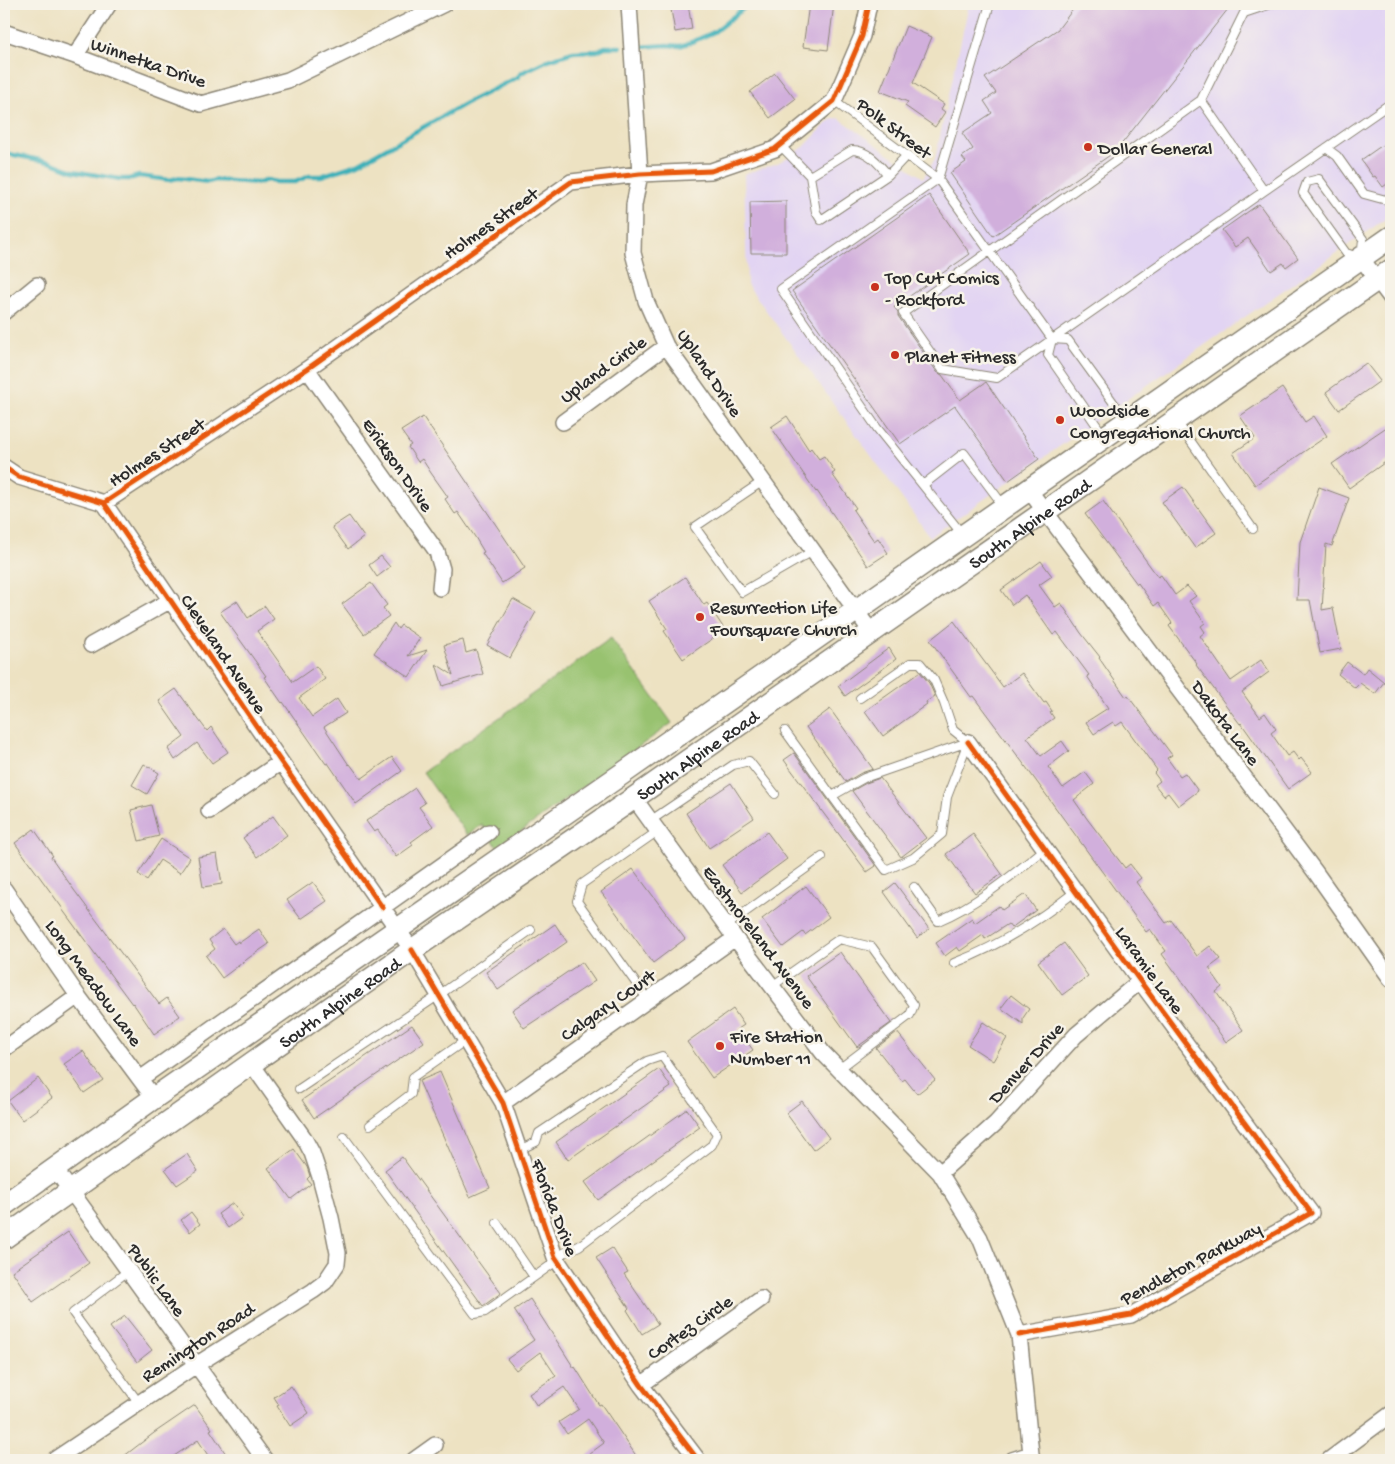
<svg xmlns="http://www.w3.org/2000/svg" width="1395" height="1464" font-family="'Gochi Hand',sans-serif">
	<rect width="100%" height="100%" fill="#f7f3e8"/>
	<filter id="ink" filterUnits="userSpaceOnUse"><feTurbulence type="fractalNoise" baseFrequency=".02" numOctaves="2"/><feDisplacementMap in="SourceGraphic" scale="10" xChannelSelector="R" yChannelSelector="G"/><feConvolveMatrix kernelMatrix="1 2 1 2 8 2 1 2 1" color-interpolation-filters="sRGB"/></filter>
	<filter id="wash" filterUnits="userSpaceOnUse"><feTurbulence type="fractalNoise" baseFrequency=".0096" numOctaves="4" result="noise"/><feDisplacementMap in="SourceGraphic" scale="20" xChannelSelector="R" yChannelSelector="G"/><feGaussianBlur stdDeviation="1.12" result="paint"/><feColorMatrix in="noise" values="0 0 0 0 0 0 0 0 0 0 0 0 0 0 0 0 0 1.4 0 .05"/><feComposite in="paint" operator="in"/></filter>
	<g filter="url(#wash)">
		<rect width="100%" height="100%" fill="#ede2c2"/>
		<path fill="#e2d4f3" d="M969 4H1391V215L930 537 747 284 744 174 778 163 804 147 830 120 839 118 923 178 935 159Z"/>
		<path fill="#98c26f" stroke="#62764d" d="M611 638 672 723 498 848 482 825 467 835 423 772Z"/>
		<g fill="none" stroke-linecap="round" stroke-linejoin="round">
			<path stroke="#41b1b9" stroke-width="4.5" d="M639 47 667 45 680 46 694 41 714 32 749 4
				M4 153 50 162 73 171 120 179H129L139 176 169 180 178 178 208 182 216 180 259 183 267 180 276 182H295L309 176H321L358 164 466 103 518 77 521 73 548 60 573 52 597 51 605 47H620"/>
		</g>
		<g id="blocks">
			<path fill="#d1afdc" d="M670 4H688L692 29 675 32Z
				M809 4H834L828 50 803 47Z
				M1077 4H1232L1116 151 993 236 950 173 966 162 962 157 973 149 962 133 992 113 984 101 996 93 985 78 1058 29Z
				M906 26 932 37 913 83 944 104 941 109 945 112 935 127 905 106 908 102 880 91Z
				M775 73 795 99 770 118 750 92Z
				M1391 139V181L1383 187 1375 176 1373 177 1361 160Z
				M929 195 970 254 894 307 898 312V316L937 372 942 375 960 400 986 382 1039 459 1008 481 955 406 900 444 792 291Z
				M786 201V253H751L750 202Z
				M1259 204 1298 258 1286 267 1283 263 1271 271 1248 238 1235 247 1222 230Z
				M1366 363 1380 381 1339 410 1326 392Z
				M1282 388 1305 422 1314 416 1327 436 1255 485 1233 453 1255 438 1240 416Z
				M787 416 809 450 811 448 819 459 824 456 835 472 832 474 856 508 853 510 874 541 878 538 888 553 868 566 817 491 816 492 771 427Z
				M423 417 525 568 502 583 482 553 484 552 475 537 458 512 455 514 445 499 448 497 431 473 422 459 418 462 408 447 411 445 401 431Z
				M1391 424V458L1349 488 1332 464Z
				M1183 487 1216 533 1195 548 1162 502Z
				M1319 487 1349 498 1332 546 1326 544 1322 610 1333 608 1341 649 1320 653 1310 600H1297L1300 542Z
				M1103 501 1158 577 1161 575 1175 595 1187 586 1196 596 1189 601 1205 623 1201 626 1205 632 1200 636 1231 681 1261 660 1269 672 1242 692 1260 717 1265 713 1276 729 1271 733 1287 756 1293 752 1299 760 1301 758 1312 772 1288 789 1241 723 1240 724 1196 665 1197 664 1169 626 1172 623 1158 603 1154 606 1138 583 1137 584 1085 514Z
				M349 516 364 537 348 549 332 527Z
				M381 556 390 567 377 577 369 565Z
				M1041 561 1052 576 1039 585 1055 607 1061 603 1081 633 1100 657 1099 658 1126 697 1128 696 1172 755 1167 758 1180 776 1185 773 1198 791 1178 806 1168 793 1164 796 1155 785 1160 781 1154 773 1157 770 1122 722 1116 726 1113 722 1094 734 1086 722 1108 708 1087 676 1089 675 1057 632 1053 635 1025 595 1012 605 1001 590Z
				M685 577 704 605 707 603 725 630 683 659 664 631 667 629 649 601Z
				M371 583 387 605 383 608 389 616 364 634 342 604Z
				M513 599 536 612 510 658 487 645Z
				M237 601 248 618 265 606 274 619 257 631 293 682 316 666 325 679 299 698 312 717 337 699 346 713 324 727 349 765 350 764 361 779 392 757 402 771 356 804 328 763 326 764 283 702 282 703 264 677 266 676 220 612Z
				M954 621 1003 687 1022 673 1044 703 1046 702 1052 711 1050 712 1054 718 1027 737 1041 756 1062 741 1069 751 1048 767 1063 788 1085 772 1094 784 1074 800 1088 820 1125 868 1130 864 1141 878 1136 882 1166 923 1171 920 1197 956 1210 946 1221 959 1209 968 1222 987 1216 992 1243 1030 1226 1042 1162 954 1166 951 1150 929 1146 932 1023 763 973 696 971 697 930 640Z
				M394 623 398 629 401 625 420 638 408 656 427 650 409 677 374 653Z
				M463 640 466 653 476 650 483 674 443 686 436 664 453 675 444 645Z
				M889 648 896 659 845 696 838 686Z
				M1347 662 1363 674 1367 668 1384 682 1375 694 1360 683 1355 688 1338 674Z
				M920 672 929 683 935 696 926 702 927 704 883 736 865 711Z
				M176 689 207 731 211 727 228 752 212 763 197 743 175 760 168 749 184 737 159 701Z
				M830 709 873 769 861 773 846 782 806 727Z
				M794 753 876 866 867 872 784 760Z
				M144 764 159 773 147 794 132 785Z
				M880 778 926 838 901 857 852 791 866 783Z
				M731 783 754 818 709 848 686 813Z
				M415 788 425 803 419 807 433 826 411 842 413 845 396 857 378 830 374 832 366 821Z
				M151 805 159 836 139 841 131 810Z
				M273 816 287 835 257 857 243 838Z
				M34 829 53 856 51 857 74 890 159 1004 167 998 180 1016 154 1034 133 1003 132 1004 62 909H63L15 843Z
				M767 832 787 859 742 892 722 865Z
				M973 834 1002 874 975 893 946 854Z
				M161 839 190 858 180 873 160 860 147 880 138 874Z
				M217 854 222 884 203 887 198 857Z
				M633 869 685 939 653 963 601 892Z
				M313 882 327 901 301 919 287 900Z
				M895 883 929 929 917 938 884 892Z
				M806 886 829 917 805 935 803 932 783 947 762 919Z
				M1025 894 1036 910 1011 928 1008 924 985 939 983 935 960 951 957 947 945 956 936 943 972 918 975 923 999 906 1002 910Z
				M555 924 567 942 498 990 486 972Z
				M223 929 234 944 238 941 239 943 259 929 269 944 250 957 222 978 206 956 215 949 209 940Z
				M1064 943 1088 976 1062 995 1038 962Z
				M840 952 891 1023 857 1047 806 976Z
				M582 962 595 981 524 1028 512 1010Z
				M1011 995 1029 1009 1023 1018V1024L1001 1008Z
				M733 1009 744 1025 738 1029 753 1050 712 1078 687 1042Z
				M983 1022 1007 1038 993 1061 968 1045Z
				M412 1025 424 1042 314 1118 302 1100Z
				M897 1032 935 1080 917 1094 905 1079 902 1081 876 1048Z
				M83 1051 103 1080 84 1093 64 1064Z
				M659 1069 671 1087 568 1160 556 1142Z
				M440 1072 490 1188 470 1197 419 1081Z
				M38 1078 52 1098 22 1120 8 1101Z
				M802 1101 829 1138 813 1150 786 1113Z
				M687 1109 700 1127 598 1200 585 1182Z
				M294 1149 307 1167 310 1176 307 1179 311 1184 291 1199 268 1168Z
				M187 1154 198 1171 177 1185 165 1169Z
				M402 1157 501 1293 483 1306 385 1170Z
				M233 1203 243 1217 228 1228 218 1214Z
				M191 1212 200 1224 190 1232 181 1220Z
				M68 1232 89 1263 33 1302 12 1271Z
				M612 1248 628 1272 624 1274 658 1324 642 1334 627 1310 629 1308 596 1258Z
				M530 1299 574 1368 575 1367 599 1405 601 1404 639 1460H581L604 1443 588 1419 567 1434 559 1422 579 1409 564 1387 537 1406 529 1394 556 1376 540 1352 516 1370 507 1359 534 1340 514 1310Z
				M125 1316 152 1350 137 1362 110 1327Z
				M291 1386 309 1413 290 1426 277 1406 279 1405 274 1397Z
				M195 1405 212 1429 210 1430 230 1460H211L198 1440 168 1460H119L154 1433Z"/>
		</g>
	</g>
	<g filter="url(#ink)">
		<use href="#blocks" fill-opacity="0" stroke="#8c8676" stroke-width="1"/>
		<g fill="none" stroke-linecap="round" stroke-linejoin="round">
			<defs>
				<path id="lane" d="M1271 4 1244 13 1201 100 1264 191 1391 103
					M1201 100 903 313 942 369 997 378 1264 191
					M834 101 938 179 1052 339
					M780 145 810 176 816 212 821 220 888 175 907 155
					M1326 148 1337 156 1364 194 1386 200 1391 196
					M810 176 852 150C868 150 879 164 888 175
					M1319 179 1363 239 1361 258 1346 253 1303 193 1307 182Z
					M1177 422 1253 529
					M1104 436 1048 355 1052 339 1068 340 1126 420
					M763 481 695 527 742 592 813 551
					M923 485 964 453 1003 505
					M962 534 877 428 781 289 938 179 990 4
					M860 698 910 663H920L934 680 944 703 953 730 968 742
					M785 731 832 796 864 778 968 742
					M832 796 886 870 913 858 942 834 947 797 968 742
					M650 821 733 765 749 761 775 794
					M914 887 938 921C978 904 1011 876 1045 849
					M726 926 822 857
					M954 963C999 946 1038 921 1076 891
					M772 986 839 939 872 947 914 1005 910 1015 839 1069
					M648 1000 577 901 582 884 658 831
					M299 1089 439 995 531 930
					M370 1125 411 1094 413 1077 466 1040
					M344 1137 475 1314 485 1312 558 1260
					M519 1150 536 1142 539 1133 647 1061 662 1056 717 1134 712 1145 579 1246 555 1257
					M497 1223 534 1277
					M128 1271 73 1313 139 1403"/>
				<path id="street" d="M629 4 640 174 634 205 633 253 646 301 666 346 872 633
					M4 32 75 56 201 104 288 80 444 4
					M75 56 109 4
					M1361 258 1391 298
					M4 312 37 285
					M307 369 437 552 442 569 440 588
					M563 422 666 346
					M4 467 19 477 104 503 281 762 412 950 503 1103 555 1257 641 1385 698 1460
					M1029 490 1316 873 1391 979
					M104 503 307 369 571 182 640 174 711 171 775 149 834 101 862 36 869 4
					M91 645 171 600
					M968 742 1140 981 1311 1213 1131 1315 1019 1335
					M634 798 735 938 823 1053 940 1173 980 1238 1019 1335 1031 1454 1033 1460
					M209 811 281 762
					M4 889 78 996 154 1098
					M4 1049 78 996
					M140 1079 489 832
					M503 1103 735 938
					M55 1169 265 1460
					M940 1173 996 1123 1076 1035 1140 981
					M641 1385 761 1299
					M54 1460 196 1365 313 1291 325 1282 337 1264 338 1253 331 1218 320 1177 312 1153 304 1138 251 1063
					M414 1460 435 1445
					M1012 1460 1031 1454
					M1329 1460 1391 1414"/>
				<g id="secondary">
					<path d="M4 1205 154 1098 619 776 1391 237"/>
					<path id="s1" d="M4 1238 412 950 634 798 1391 270"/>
				</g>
			</defs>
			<use href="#lane" stroke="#8c8676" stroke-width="10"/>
			<use href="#street" stroke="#8c8676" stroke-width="18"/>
			<use href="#secondary" stroke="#8c8676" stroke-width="24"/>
			<use href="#lane" stroke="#fff" stroke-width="8"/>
			<use href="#street" stroke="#fff" stroke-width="15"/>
			<use href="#secondary" stroke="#fff" stroke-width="21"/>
			<defs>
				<path id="cycleway" d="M4 467 19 477 104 503 281 762 382 907
					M104 503 307 369 571 182 640 174 711 171 775 149 834 101 862 36 869 4
					M968 742 1140 981 1311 1213 1131 1315 1019 1335
					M412 950 503 1103 555 1257 641 1385 698 1460"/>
			</defs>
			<use href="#cycleway" stroke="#f7f3e8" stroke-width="8"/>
			<use href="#cycleway" stroke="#e8590c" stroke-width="5"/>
		</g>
	</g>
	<g fill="#c8321e" stroke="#f7f3e8" stroke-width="2">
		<circle cx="1088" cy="147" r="5"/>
		<circle cx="875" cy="287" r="5"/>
		<circle cx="895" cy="355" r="5"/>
		<circle cx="1060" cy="420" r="5"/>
		<circle cx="700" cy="617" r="5"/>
		<circle cx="720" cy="1046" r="5"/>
	</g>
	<g text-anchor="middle" stroke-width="5" stroke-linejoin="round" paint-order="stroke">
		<g font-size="19" fill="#2b2b2b" stroke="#f7f3e8">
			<text transform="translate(149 61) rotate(19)" y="7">Winnetka Drive</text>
			<text transform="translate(895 127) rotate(37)" y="7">Polk Street</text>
			<text transform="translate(490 222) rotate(-35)" y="7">Holmes Street</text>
			<text transform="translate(602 368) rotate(-36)" y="7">Upland Circle</text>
			<text transform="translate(711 372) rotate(56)" y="7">Upland Drive</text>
			<text transform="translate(156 451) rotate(-33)" y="7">Holmes Street</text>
			<text transform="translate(399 464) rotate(55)" y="7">Erickson Drive</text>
			<text dy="7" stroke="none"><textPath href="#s1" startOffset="1250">South Alpine Road</textPath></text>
			<text transform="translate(225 653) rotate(56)" y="7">Cleveland Avenue</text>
			<text transform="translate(1227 722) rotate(53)" y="7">Dakota Lane</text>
			<text dy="7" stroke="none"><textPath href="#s1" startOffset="845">South Alpine Road</textPath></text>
			<text transform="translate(760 936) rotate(53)" y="7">Eastmoreland Avenue</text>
			<text transform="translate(1151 969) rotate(54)" y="7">Laramie Lane</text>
			<text transform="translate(95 982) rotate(54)" y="7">Long Meadow Lane</text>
			<text dy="7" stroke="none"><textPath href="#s1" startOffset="410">South Alpine Road</textPath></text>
			<text transform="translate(607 1004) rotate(-35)" y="7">Calgary Court</text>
			<text transform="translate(1025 1062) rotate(-48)" y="7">Denver Drive</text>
			<text transform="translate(556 1207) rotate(69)" y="7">Florida Drive</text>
			<text transform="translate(1190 1262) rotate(-28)" y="7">Pendleton Parkway</text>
			<text transform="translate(158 1279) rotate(54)" y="7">Public Lane</text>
			<text transform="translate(689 1326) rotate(-35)" y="7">Cortez Circle</text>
			<text transform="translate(197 1341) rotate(-33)" y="7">Remington Road</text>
		</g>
		<g font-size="19" fill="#2b2b2b" stroke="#f7f3e8" text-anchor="start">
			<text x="1098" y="154">Dollar General</text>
			<text x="885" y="283">Top Cut Comics<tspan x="885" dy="22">- Rockford</tspan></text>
			<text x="905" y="362">Planet Fitness</text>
			<text x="1070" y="416">Woodside<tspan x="1070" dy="22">Congregational Church</tspan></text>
			<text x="710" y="613">Resurrection Life<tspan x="710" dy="22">Foursquare Church</tspan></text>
			<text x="730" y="1042">Fire Station<tspan x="730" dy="22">Number 11</tspan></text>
		</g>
	</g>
	<rect width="1395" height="1464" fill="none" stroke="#f7f3e8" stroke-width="20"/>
</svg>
